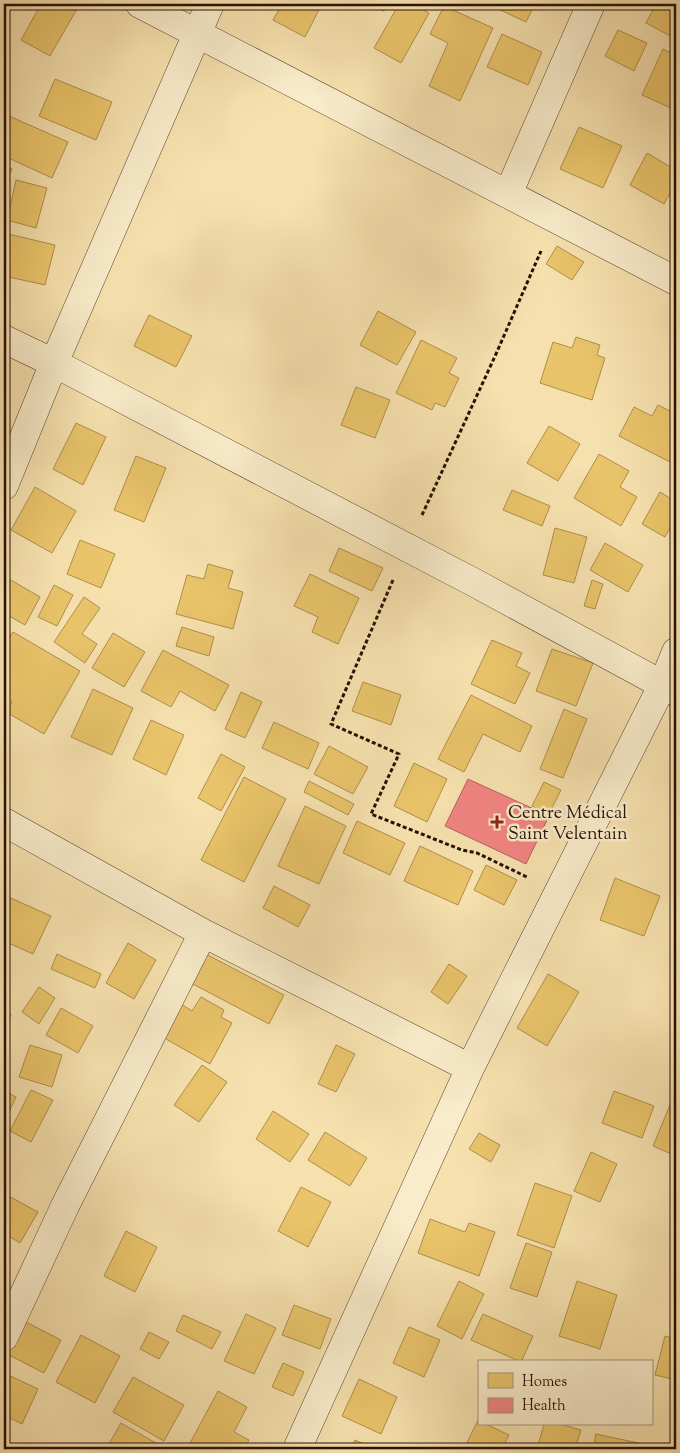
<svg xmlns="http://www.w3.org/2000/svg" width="680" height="1453" font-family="'Sorts Mill Goudy',serif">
	<rect width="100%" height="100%" fill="#f6e1ae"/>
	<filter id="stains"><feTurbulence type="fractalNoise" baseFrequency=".004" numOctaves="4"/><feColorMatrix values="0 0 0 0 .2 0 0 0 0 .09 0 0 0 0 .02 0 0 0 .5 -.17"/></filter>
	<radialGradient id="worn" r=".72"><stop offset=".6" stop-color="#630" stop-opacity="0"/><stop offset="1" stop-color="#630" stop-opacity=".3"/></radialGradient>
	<path fill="#e9c46a" stroke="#af8e4c" d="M41 4H72L78 7 50 56 21 40Z
		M282 4H322L305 37 273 20Z
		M367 4H387L384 11Z
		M399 4H412L429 13 401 63 374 48Z
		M496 4H535L526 22 494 7Z
		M656 4H676V34L674 38 646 23Z
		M444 6 493 28 460 101 429 86 448 43 430 34Z
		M618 30 647 43 634 71 605 56Z
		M502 34 542 52 528 85 487 67Z
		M663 49 676 55V95L671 108 642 95Z
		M55 79 112 102 96 140 39 116Z
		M9 116 68 142 52 178 4 156V127Z
		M579 127 622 146 603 188 560 169Z
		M647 153 676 170V182L664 204 630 185Z
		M4 165 12 169 4 186Z
		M16 180 47 188 36 228 7 220Z
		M4 233 55 245 45 285 4 276Z
		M557 246 584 262 572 280 546 264Z
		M378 311 416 332 397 365 360 345Z
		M149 315 192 336 176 367 134 346Z
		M576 337 600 345 597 355 605 358 592 400 540 383 553 342 572 348Z
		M421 340 457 358 449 373 459 378 445 407 435 403 432 410 396 393Z
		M356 387 390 400 375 438 341 425Z
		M658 405 676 414V418L672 426 676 428V465L619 436 634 407 652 416Z
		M76 423 106 437 83 485 53 469Z
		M549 426 580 444 558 481 527 463Z
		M599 454 629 471 620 487 637 497 621 526 574 498Z
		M136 456 166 468 144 522 114 510Z
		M35 487 76 511 52 553 11 530Z
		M512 490 550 506 542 526 503 510Z
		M660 492 676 502V517L665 537 642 524Z
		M555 528 587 537 574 583 543 575Z
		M80 540 115 554 101 588 67 574Z
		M605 543 643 565 628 592 590 570Z
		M339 548 383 568 372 591 329 571Z
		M208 564 233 571 228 588 243 592 233 629 176 614 187 575 204 579Z
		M310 574 359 598 338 644 312 632 318 617 294 606Z
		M4 576 40 597 25 625 4 613Z
		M592 580 603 584 595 609 584 606Z
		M54 585 73 595 57 626 38 617Z
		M84 597 100 608 82 634 97 644 85 663 54 642Z
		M182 627 214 637 209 656 176 646Z
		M13 632 80 671 44 734 6 712 12 702 4 697V647Z
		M113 633 145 652 124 687 92 668Z
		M492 640 522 653 516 666 530 673 515 704 471 684Z
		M552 649 593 663 576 706 536 691Z
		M163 650 229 685 215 711 180 691 171 707 141 691Z
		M363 682 401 695 391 725 352 711Z
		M93 689 133 708 112 755 71 737Z
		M241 692 262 702 245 738 225 729Z
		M471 695 532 726 520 752 483 734 464 772 438 759Z
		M564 709 587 719 563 778 540 769Z
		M151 720 184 735 166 775 133 759Z
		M274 722 319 743 308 769 262 748Z
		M329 746 368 767 353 794 314 774Z
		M221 754 245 767 221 811 198 798Z
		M414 763 447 779 427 822 394 806Z
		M244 777 286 799 244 882 201 860Z
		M309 781 354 804 348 815 304 792Z
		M544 782 561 790 549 814 532 806Z
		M305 806 346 826 319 884 278 866Z
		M357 821 405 843 390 875 343 853Z
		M420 846 473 871 458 905 404 881Z
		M486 865 517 880 504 905 474 890Z
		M615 878 660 896 644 936 600 920Z
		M274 886 310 905 298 927 263 908Z
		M4 895 51 916 33 954 4 941Z
		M128 943 156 960 134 999 106 983Z
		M57 954 101 974 95 988 51 969Z
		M206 954 284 995 269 1024 191 983Z
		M449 964 467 976 448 1004 431 992Z
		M548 974 579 992 547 1046 517 1028Z
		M39 987 55 998 39 1024 22 1012Z
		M201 997 224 1010 221 1017 232 1023 210 1064 159 1035 178 1002 192 1011Z
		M61 1008 93 1026 78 1053 46 1035Z
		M4 1011 11 1015 4 1029Z
		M30 1045 62 1055 52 1087 19 1077Z
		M336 1045 355 1054 336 1092 318 1084Z
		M202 1065 227 1082 199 1122 174 1105Z
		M31 1090 53 1100 31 1142 10 1131Z
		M4 1091 16 1097 4 1122Z
		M614 1091 654 1106 642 1138 602 1123Z
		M670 1105 676 1107V1156L653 1146Z
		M273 1111 309 1134 290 1162 256 1139Z
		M325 1132 367 1158 350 1186 308 1160Z
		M479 1133 500 1145 491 1162 469 1149Z
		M591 1152 617 1164 600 1202 574 1191Z
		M535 1183 572 1196 554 1248 517 1235Z
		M301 1187 331 1202 308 1247 278 1231Z
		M5 1194 38 1212 20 1243 4 1233Z
		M430 1219 465 1232 469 1223 495 1232 479 1276 418 1253Z
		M126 1231 157 1247 135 1292 104 1276Z
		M526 1243 552 1252 537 1297 510 1288Z
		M459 1281 484 1294 462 1339 437 1326Z
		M577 1281 617 1295 600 1349 559 1336Z
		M294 1305 331 1319 320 1349 282 1335Z
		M246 1314 276 1328 254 1374 224 1361Z
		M483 1314 533 1336 521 1362 471 1340Z
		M183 1315 221 1332 212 1349 176 1331Z
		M24 1321 61 1340 44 1373 7 1354Z
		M409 1327 440 1340 424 1377 393 1363Z
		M149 1332 169 1342 159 1359 140 1349Z
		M81 1335 120 1356 95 1403 56 1382Z
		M665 1336 676 1339V1380L655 1375Z
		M283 1363 304 1372 293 1396 272 1387Z
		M4 1373 38 1389 22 1424 4 1415Z
		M133 1377 184 1405 164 1441 113 1412Z
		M359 1379 397 1397 381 1434 342 1416Z
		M218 1391 247 1407 234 1432 249 1440 244 1449H197L189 1445Z
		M478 1420 479 1424H486L509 1435 502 1449H464Z
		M121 1423 163 1447 162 1449H106Z
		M544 1424H560L581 1430 575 1449H537Z
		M596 1434 643 1444 642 1449H593Z
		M355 1440 375 1449H351Z"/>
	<path fill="#f28482" stroke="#b5615c" d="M468 779 549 816 526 864 445 826Z"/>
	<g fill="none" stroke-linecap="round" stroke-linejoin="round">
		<defs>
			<path id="minor" d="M140 4 676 281
				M508 194 591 4
				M4 339 54 363 475 583 676 692
				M4 486 54 363 210 4
				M4 822 203 933 470 1068
				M4 1337 65 1206 203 933
				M297 1449 470 1068 662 686 676 652"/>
		</defs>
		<use href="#minor" stroke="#5c442f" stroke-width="29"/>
		<path stroke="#281005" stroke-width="3" stroke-dasharray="4 2.5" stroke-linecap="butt" d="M422 515 496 354 541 251
			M393 580 331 724 399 754 371 814 462 850 477 853 527 877"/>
		<use href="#minor" stroke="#f9ecca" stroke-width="28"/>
	</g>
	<path fill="#8f2418" stroke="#f9ecca" stroke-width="2" d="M494.5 814.5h5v5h5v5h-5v5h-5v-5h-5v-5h5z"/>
	<g text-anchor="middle" stroke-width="5" stroke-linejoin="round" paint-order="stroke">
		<g font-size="18" fill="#281005" stroke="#f9ecca" text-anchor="start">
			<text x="508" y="818">Centre Médical<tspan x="508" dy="21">Saint Velentain</tspan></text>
		</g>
	</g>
	<rect width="680" height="1453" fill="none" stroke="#f6e1ae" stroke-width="20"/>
	<rect x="5" y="5" width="670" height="1443" fill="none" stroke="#281005" stroke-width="2.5"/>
	<rect x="10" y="10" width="660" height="1433" fill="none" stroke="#281005"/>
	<rect x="478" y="1360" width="175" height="65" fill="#f9ecca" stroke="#a5947b"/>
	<rect x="488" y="1373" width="25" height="15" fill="#e9c46a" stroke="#a5947b"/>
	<text x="522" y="1386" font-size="15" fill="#281005">Homes</text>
	<rect x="488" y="1398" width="25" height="15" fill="#f28482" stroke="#a5947b"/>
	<text x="522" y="1410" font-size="15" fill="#281005">Health</text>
	<rect width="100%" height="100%" filter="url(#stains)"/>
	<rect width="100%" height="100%" fill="url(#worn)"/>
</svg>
